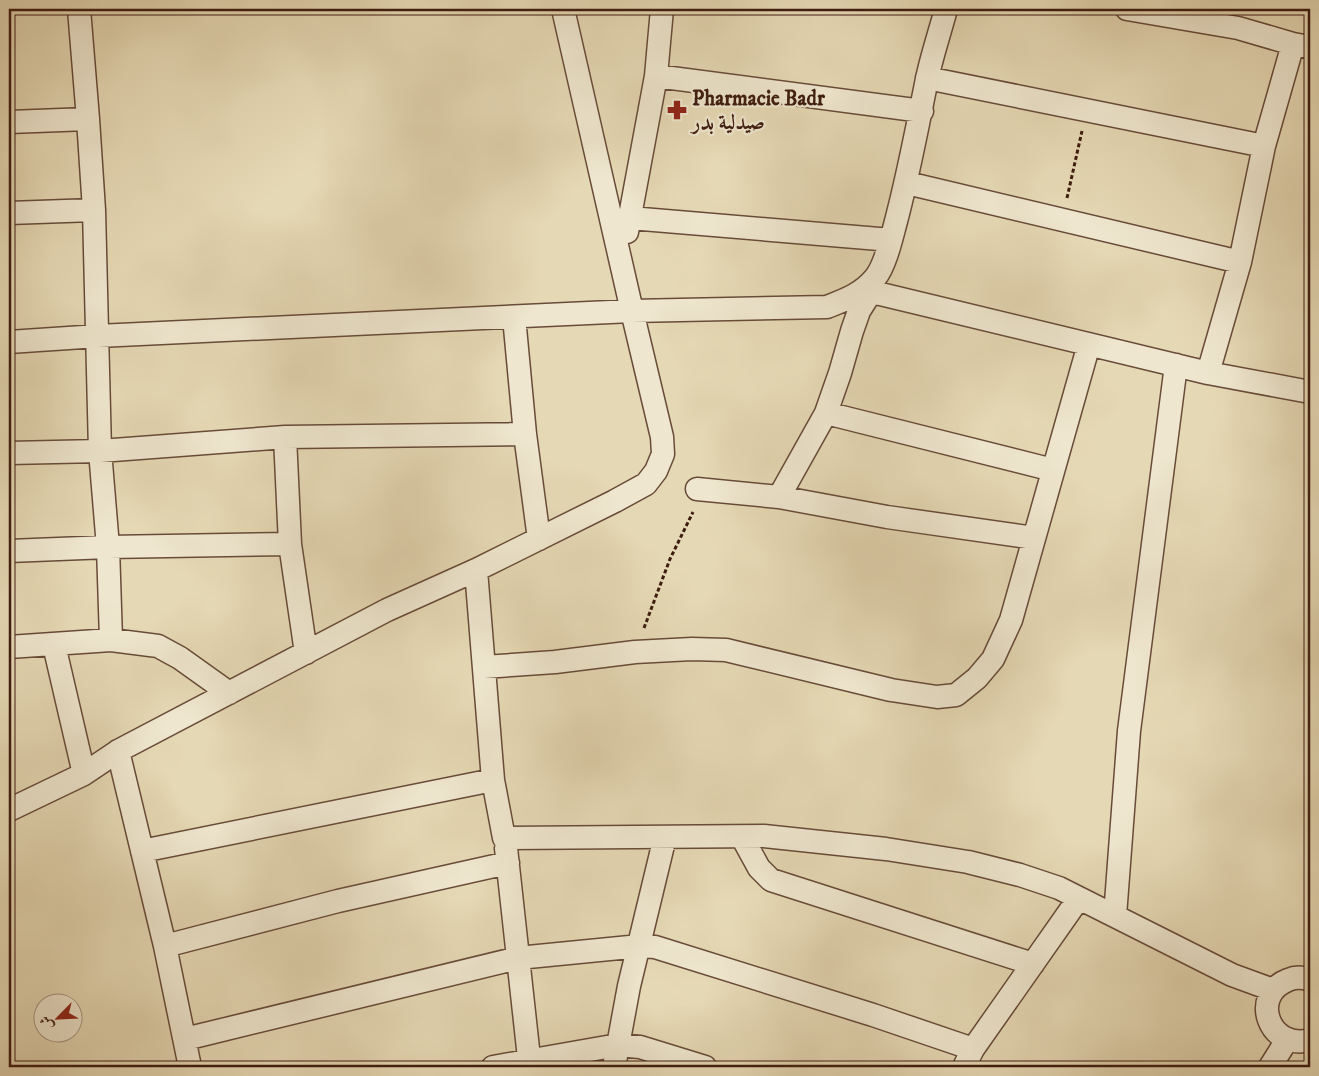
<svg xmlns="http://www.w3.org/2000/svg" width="1319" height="1076" font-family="'IM FELL DW Pica',Amiri,serif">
	<rect width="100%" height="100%" fill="#e5d8b4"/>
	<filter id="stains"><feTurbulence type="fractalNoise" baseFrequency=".004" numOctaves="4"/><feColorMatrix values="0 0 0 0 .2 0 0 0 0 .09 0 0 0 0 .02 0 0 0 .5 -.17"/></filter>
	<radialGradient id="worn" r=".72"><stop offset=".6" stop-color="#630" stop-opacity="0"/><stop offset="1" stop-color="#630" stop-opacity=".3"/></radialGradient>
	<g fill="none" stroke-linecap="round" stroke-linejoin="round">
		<defs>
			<path id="street" d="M79 9 88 119 94 210 100 451 108 547 111 640
				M1127 9 1238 28 1293 44 1310 47
				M656 76 922 111
				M927 78 1264 146
				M9 122 88 119
				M907 183 1240 262
				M9 213 94 210
				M630 218 891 240
				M627 232 656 76 662 9
				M864 290 1208 373 1310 392
				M514 317 525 434 539 539
				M9 342 98 336 632 311 827 307C845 300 862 294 875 278 885 266 891 240 895 225 908 177 917 128 927 79 932 55 940 32 946 9
				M1208 373 1240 262 1264 146 1293 44
				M826 413 1053 470
				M285 437 290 544 306 653
				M9 453 100 451 285 437 525 434
				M697 489 779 497 887 517 1034 538
				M779 497 826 413 840 373 852 331 859 311 871 292
				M9 551 108 547 290 544
				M476 570 493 780 504 838 764 836 886 849 968 862 1020 875 1059 888 1232 975 1273 990
				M54 645 84 774
				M9 647 111 640 158 646 180 658 229 693
				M484 667 555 662 635 652 692 649 726 650 891 690 937 697 956 695 977 678 993 659 1011 620 1089 344
				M118 751 165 946 190 1067
				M9 810 84 774 118 751 387 610 476 570 615 501 646 484 656 471 663 454 662 437 632 311 563 9
				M742 837 759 868 771 880 1033 964
				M506 848 530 1067
				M142 851 493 780
				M1115 916 1129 731 1176 365
				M165 946 338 901 508 863
				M1310 980C1303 977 1295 977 1288 980 1249 995 1269 1051 1310 1040
				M185 1039 518 958 640 946 655 947 873 1015 973 1049
				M493 1067 618 1045 640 1047 705 1067
				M614 1067 629 986 665 837
				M964 1067 973 1049 1079 898
				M1270 1067 1287 1040"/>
		</defs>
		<use href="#street" stroke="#684b39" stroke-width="25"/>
		<path stroke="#3e1c10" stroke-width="3" stroke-dasharray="4 2.5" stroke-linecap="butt" d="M1067 198 1082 131
			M644 628 670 559 693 512"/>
		<use href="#street" stroke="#eee6ce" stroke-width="22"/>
	</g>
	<defs>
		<symbol id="pharmacy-bare" viewBox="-9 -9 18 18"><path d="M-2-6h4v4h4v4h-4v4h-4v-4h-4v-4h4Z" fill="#8f2418" stroke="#eee6ce" stroke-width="2.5" paint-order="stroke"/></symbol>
	</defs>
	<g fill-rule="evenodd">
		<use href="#pharmacy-bare" x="663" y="96" width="28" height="28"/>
	</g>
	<g text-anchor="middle" stroke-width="4.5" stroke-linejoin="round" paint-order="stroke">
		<g font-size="21" font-weight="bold" fill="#3e1c10" stroke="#eee6ce" text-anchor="start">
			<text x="692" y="105">Pharmacie Badr<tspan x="692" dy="24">صيدلية بدر</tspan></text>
		</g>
	</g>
	<rect width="1319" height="1076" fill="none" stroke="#e5d8b4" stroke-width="30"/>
	<rect x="10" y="10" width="1299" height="1056" fill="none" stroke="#3e1c10" stroke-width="2.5"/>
	<rect x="15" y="15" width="1289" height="1046" fill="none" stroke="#3e1c10"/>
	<g transform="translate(58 1018) rotate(246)"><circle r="24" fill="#eee6ce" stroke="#a89582"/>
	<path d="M0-4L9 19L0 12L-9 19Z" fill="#8f2418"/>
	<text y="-8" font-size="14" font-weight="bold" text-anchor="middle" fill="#3e1c10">ش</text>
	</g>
	<rect width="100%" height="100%" filter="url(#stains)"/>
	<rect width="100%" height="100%" fill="url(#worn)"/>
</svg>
